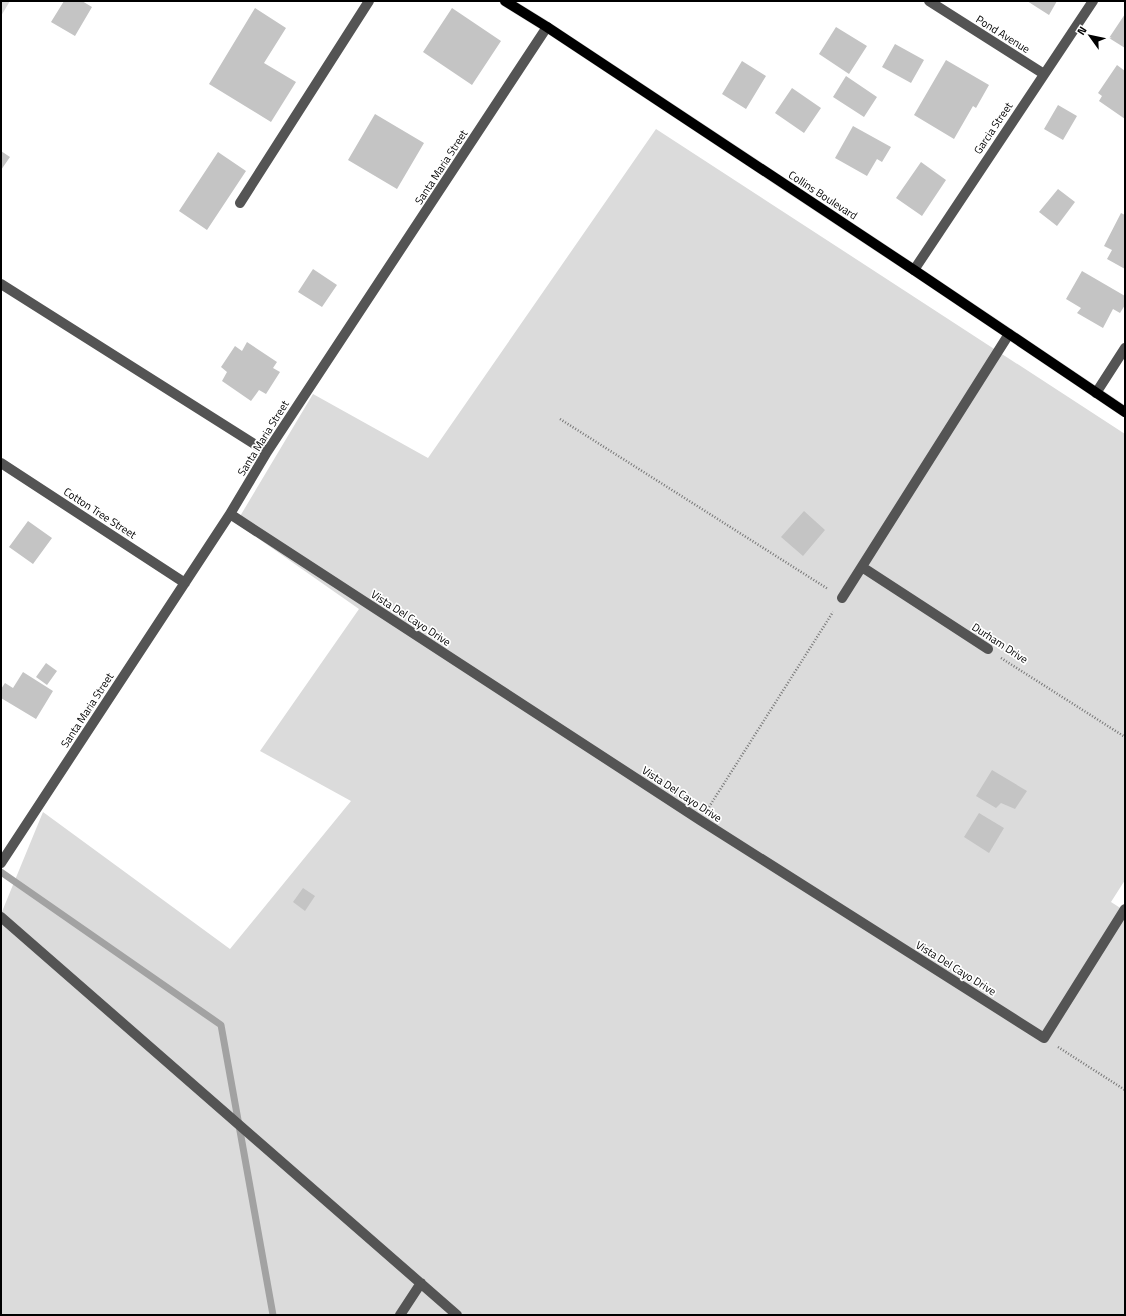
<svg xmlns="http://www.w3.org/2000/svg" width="1126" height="1316" font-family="'Titillium Web',sans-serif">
	<rect width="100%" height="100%" fill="#fff"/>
	<path fill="#dbdbdb" d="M1 1H10L1 16Z
		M656 129 1125 434V880L1111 902 1125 911V1315H1V914L43 812 230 949 351 801 260 751 359 609 236 523 313 394 428 458Z"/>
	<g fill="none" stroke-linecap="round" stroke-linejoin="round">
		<path stroke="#a2a2a2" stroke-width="7" d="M1 872 221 1025 273 1315"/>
	</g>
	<path fill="#c4c4c4" d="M64 1H82L92 7 75 36 51 22Z
		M1027 1H1057L1049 15Z
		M255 8 286 28 264 63 296 82 271 122 209 84Z
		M452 8 501 41 472 85 423 52Z
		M1125 14V48L1109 38Z
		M836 27 867 46 849 74 819 54Z
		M895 44 924 60 911 83 882 67Z
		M946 60 989 85 976 108 973 106 954 139 914 115Z
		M742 61 766 76 746 109 722 94Z
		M1117 65 1125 71V119L1099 101 1102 96 1098 93Z
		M846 76 877 97 864 117 833 97Z
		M792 88 821 108 804 133 775 113Z
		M1058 105 1077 116 1063 140 1044 129Z
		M375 114 424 143 397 189 348 160Z
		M853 126 891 147 882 162 877 159 867 176 835 158Z
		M1 151 10 157 1 170Z
		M218 152 246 171 207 230 179 211Z
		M921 162 946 180 922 216 896 198Z
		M1058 189 1075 202 1057 226 1039 212Z
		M1121 213 1125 215V269L1107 259 1112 250 1104 246Z
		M313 269 337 285 322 307 298 292Z
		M1082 271 1125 296V305L1120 313 1113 309 1103 328 1077 313 1081 308 1066 299Z
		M247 342 277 362 273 368 280 372 266 394 259 390 251 401 222 381 227 372 221 367 235 346 242 351Z
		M804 511 825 530 803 556 781 537Z
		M28 521 52 538 33 564 9 547Z
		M46 663 57 671 47 685 36 677Z
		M23 672 53 691 36 719 1 698V689L5 683 13 688Z
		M992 770 1027 791 1015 809 1001 803 996 808 976 796Z
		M979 813 1004 828 989 853 964 837Z
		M303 888 315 896 305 911 293 902Z"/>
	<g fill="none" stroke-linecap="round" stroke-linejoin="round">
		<defs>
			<path id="major" d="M505 1 547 27 914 270 1125 412"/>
		</defs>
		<use href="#major" stroke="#dbdbdb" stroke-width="11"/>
		<path stroke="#767676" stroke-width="2.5" stroke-dasharray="1 2" stroke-linecap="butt" d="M560 419 828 589
			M1001 658 1125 737
			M709 807 833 612
			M1058 1047 1125 1090"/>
		<path stroke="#545454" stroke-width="10" d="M929 1 1044 74
			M240 203 369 1
			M914 270 1093 1
			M1 284 267 452
			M1096 393 1125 348
			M1 463 185 583
			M230 514 700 820 1044 1038 1125 909
			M862 567 988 649
			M842 598 1009 334
			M1 863 230 514 267 452 547 27
			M1 917 457 1315
			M400 1315 421 1283"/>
		<use href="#major" stroke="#000" stroke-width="10"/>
	</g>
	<g text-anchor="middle" stroke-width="3.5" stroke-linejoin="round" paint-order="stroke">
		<g font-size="11" fill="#000" stroke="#fff">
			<text transform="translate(1003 34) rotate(32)" y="4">Pond Avenue</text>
			<text transform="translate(993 128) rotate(-56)" y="4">Garcia Street</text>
			<text transform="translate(441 167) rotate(-57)" y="4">Santa Maria Street</text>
			<text transform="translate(823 195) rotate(33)" y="4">Collins Boulevard</text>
			<text transform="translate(263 438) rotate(-58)" y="4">Santa Maria Street</text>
			<text transform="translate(100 513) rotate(33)" y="4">Cotton Tree Street</text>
			<text transform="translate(411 618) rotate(33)" y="4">Vista Del Cayo Drive</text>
			<text transform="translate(1000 643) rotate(33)" y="4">Durham Drive</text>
			<text transform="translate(87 710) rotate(-57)" y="4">Santa Maria Street</text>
			<text transform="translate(682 794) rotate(33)" y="4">Vista Del Cayo Drive</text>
			<text transform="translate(956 968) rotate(32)" y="4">Vista Del Cayo Drive</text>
		</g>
	</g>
	<rect width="1126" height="1316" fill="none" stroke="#000000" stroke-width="4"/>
	<g transform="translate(1090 36) rotate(303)" stroke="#ffffff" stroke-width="3" paint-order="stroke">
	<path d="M0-3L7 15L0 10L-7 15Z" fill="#000000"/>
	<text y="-6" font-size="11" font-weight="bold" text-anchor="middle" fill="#000000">N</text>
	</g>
</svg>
